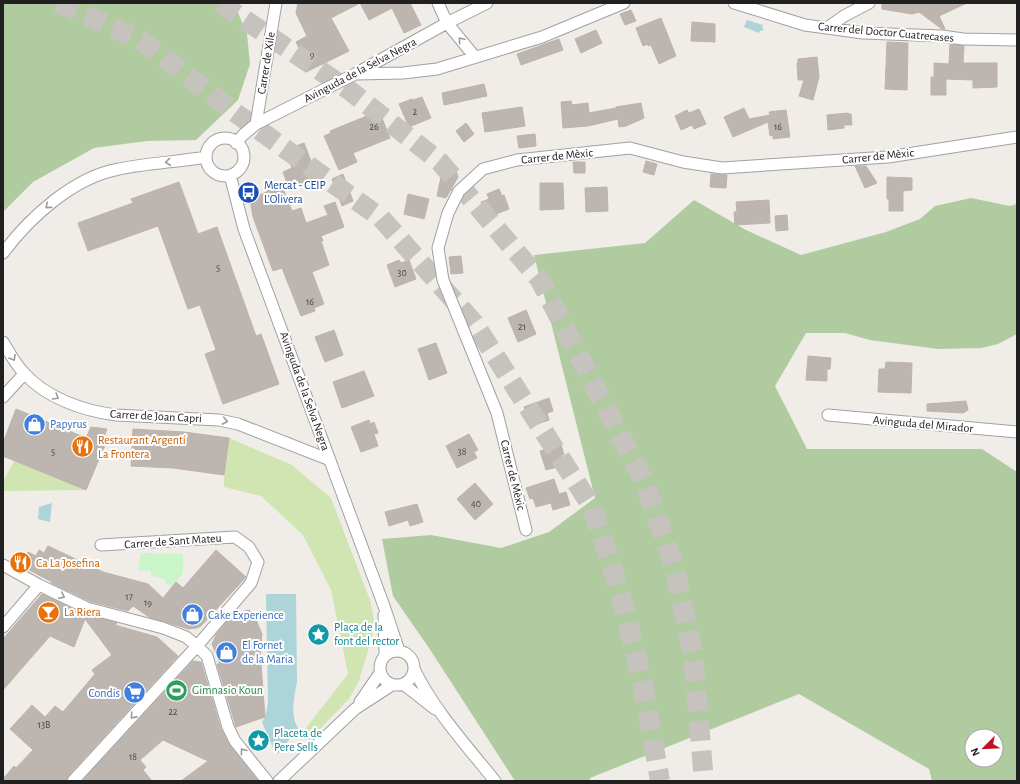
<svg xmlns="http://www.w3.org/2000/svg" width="1020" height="784" font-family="'Alegreya Sans',sans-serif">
	<rect width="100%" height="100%" fill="#f0ece7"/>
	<path fill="#d1e5b2" d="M229 438 292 465 331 498 370 600 374 619 372 637 359 681 349 699 309 740 302 733 348 674 331 590 303 535 261 496 224 487V475Z
		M14 461 86 490 3 491V482Z"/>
	<path fill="#b1cba0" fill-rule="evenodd" d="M3 3H234L247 34 250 64 238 100 196 140 147 141 94 148 33 182 3 212Z
		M971 198 1010 206 1017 204V334L998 344 981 348 938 349 870 340 845 333H806L775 386 807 449H982L1017 472V781H932L929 769 799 694 590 778V781H515L429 648 393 596 382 539 431 535 501 548 549 532 595 498 534 255 645 243 694 200 746 230 801 255 886 232 920 219 935 206ZM972 736H996V760H972Z"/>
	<path fill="#caf5c9" d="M141 553 183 554V573L173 585 165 584V579L151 576V571L138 570Z"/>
	<path fill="#acd4d9" d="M747 20 763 25 762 27 764 30 760 31 759 33 744 27Z
		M52 503 50 522 38 519 39 507Z
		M266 594H296L297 682C294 696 290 716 298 728L278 754 274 750 262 722 265 717 268 703Z"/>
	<path fill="#bdb5b0" stroke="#c0b2ab" d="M298 3H410L421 25 404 33 392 8 369 20 360 3 331 18 349 51 306 72 299 58 303 56 296 42 307 36 296 13Z
		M882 3H967L939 16 945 29H942L919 12 912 14 882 9Z
		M631 10 636 21 625 25 620 14Z
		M661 18 676 56 659 64 651 45 648 46V44L643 46 636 28Z
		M692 22 715 24V42L691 41Z
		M596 30 602 43 581 53 575 39Z
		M559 39 563 50 521 65 517 54Z
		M887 42 908 43 907 90 885 89Z
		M950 44 964 46 963 63H997V87L973 88V80L946 79V95H931V77H934V63L949 64Z
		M817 57 819 77 813 100 799 96 804 80H798L797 63H798V59Z
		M484 84 487 96 444 105 442 93Z
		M422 97 431 118 409 127 399 104 412 99 413 100Z
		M571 101 572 105 588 103 589 113 616 108V107L641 103 644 118 626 126 619 127 618 119 588 126 563 128 561 102Z
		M522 107 525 126 485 132 482 113Z
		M744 108 749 119 770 115 769 112 786 110 790 137 773 139V135L770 136 768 122 733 137 724 117Z
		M699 109 706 124 694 129 692 125 681 130 675 116 687 110 689 113Z
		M379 111 390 138 353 153 357 162 339 170 324 136 331 133 330 131Z
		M848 113V114H851L852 125H844V128L828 130 827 115Z
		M466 123 474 134 464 142 456 131Z
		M535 134 536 146 519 148 517 136Z
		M304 143 317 177 289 188 283 172 292 168 285 150Z
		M646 161 657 164 654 175 643 172Z
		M573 162H585V173H574Z
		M855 166H866L877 183 865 188Z
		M455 168 458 177 446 198 437 196 442 172Z
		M343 174 353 201 342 206 332 179Z
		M711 174 727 175 726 188 710 187Z
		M887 177 912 178V190L903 191V211H889V199H887Z
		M179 182 198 234 217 227 256 336 261 334 279 384 223 404 205 354 216 350 200 305 188 309 158 226 88 251 78 223 133 203 131 199Z
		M540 183H563L564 209 540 210Z
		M281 184 292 211 301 208 306 223 328 215 324 206 335 202 344 227 321 236 323 241H321L329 265 312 272 324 304 314 308 315 311 301 316 282 268 273 271 253 217 250 199 267 192V190Z
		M607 187 608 211 586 212 585 188Z
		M499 189 502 196 504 195 509 209 481 220 477 210 483 208 481 202 489 199 487 194Z
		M408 194 429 199 424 219 404 214Z
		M769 200 770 223 735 225 734 212H737L736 202Z
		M787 215 788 230 776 231 775 216Z
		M461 256 463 273 451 274 449 257Z
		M399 260 401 263 409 260 416 279 395 287 387 265Z
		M526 310 536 334 518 342 508 318Z
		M334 330 343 355 325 362 315 337Z
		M436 343 447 373 429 380 418 349Z
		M808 356 831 358 830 369H827V381L806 380Z
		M886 362 912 363 911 393 878 392 879 369H885Z
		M364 371 374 396 342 408 333 382Z
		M549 398 553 411 547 413 549 420 531 426 524 407Z
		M966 401 968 410 963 413 927 411V404Z
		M16 409 86 438 91 427 107 429 101 444 105 445 86 490 3 456V443Z
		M369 420 370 424 374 422 378 433 374 434 378 446 361 452 351 427Z
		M133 429 184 432 229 438 224 475 173 468 131 466Z
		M469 434 478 450 474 452 477 458 457 468 446 446Z
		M560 441 564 455H561L564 465 546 470 540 451 544 450 550 445Z
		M554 479 559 494 566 492 570 505 553 510 551 503 536 507 533 498 530 499 526 488Z
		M475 483 493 504 475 520 457 499Z
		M417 504 423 522 410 526 408 520 389 526 385 512Z
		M48 546 103 572 148 584 163 598 176 582 183 588 216 550 246 577 201 626 197 628 189 629 149 617 133 606 128 611 89 601 51 583 52 582 20 565 28 552 36 556 39 550 44 553Z
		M42 594 84 614 117 623 115 625 157 637 178 656 68 776 66 781H3V779L14 766 16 768 33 750 10 729 32 705 45 717 55 706 63 712 95 674 92 670 112 655 85 619 74 647 50 636 3 690V639Z
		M249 610 254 615 262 634 260 651 265 717 236 727 217 664H220L212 644 216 635 233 614Z
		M193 661 201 662 221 729 229 744 258 781H181L208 761 163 740 140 760 146 767 143 770 152 781H82Z"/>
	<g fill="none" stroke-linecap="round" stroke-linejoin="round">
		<path stroke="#c6c3bf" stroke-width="20" stroke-dasharray="20 10" stroke-linecap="butt" d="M58 3 141 40 237 114 381 218 474 323 592 507 620 592 642 680 660 781
			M220 3 349 90 440 162 540 280 646 486 675 570 693 654 704 781"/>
		<defs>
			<path id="minor" d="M438 3 447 23 475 57
				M734 3 805 25 863 33 942 36 963 39 1017 40
				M827 28 844 16 869 3
				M357 74 403 73 437 69 542 37 624 3
				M256 124 276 3
				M206 157a19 19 0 1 1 38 0a19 19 0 1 1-38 0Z
				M236 143 243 135 256 124 355 74 447 23 487 3
				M230 175 244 229 384 606 399 651
				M3 253C30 217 74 177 119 169 148 163 177 162 206 157
				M3 342C9 352 15 364 24 373 46 398 84 411 116 415L219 420 238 424 330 460
				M3 397 24 374
				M828 415 1017 432
				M526 530 497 413 443 280 438 248 448 213 459 191 483 169 517 160 630 148 683 162 722 168 888 157 1017 137
				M3 565 39 585 87 608 163 628 186 637 197 646 207 656 228 727 235 741 267 781
				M384 615 385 655
				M3 627 39 585
				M380 668a17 17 0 1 1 34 0a17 17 0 1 1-34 0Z
				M414 669C434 710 466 745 495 781
				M403 684 435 709
				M360 702 380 673
				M73 781 197 646 251 583 258 562 249 547 235 537 101 545
				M279 781 355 709 392 685"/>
		</defs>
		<use href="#minor" stroke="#a1a1a1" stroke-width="13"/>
		<use href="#minor" stroke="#fff" stroke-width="11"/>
	</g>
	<defs><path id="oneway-chevron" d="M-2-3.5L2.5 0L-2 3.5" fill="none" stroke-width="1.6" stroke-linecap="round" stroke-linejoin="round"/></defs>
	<g stroke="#9b9b9b">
		<use href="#oneway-chevron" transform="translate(461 40) rotate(-131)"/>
		<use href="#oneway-chevron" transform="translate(168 162) rotate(174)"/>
		<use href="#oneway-chevron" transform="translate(48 206) rotate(139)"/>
		<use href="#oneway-chevron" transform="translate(13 358) rotate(59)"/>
		<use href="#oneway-chevron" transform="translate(56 397) rotate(31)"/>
		<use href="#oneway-chevron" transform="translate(225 421) rotate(11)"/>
		<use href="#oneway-chevron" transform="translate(62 596) rotate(26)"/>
		<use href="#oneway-chevron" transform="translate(133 716) rotate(132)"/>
		<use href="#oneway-chevron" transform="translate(243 751) rotate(-128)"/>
	</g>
	<defs>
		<symbol id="bus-disc" viewBox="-11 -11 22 22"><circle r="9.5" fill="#1a4fb4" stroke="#fff"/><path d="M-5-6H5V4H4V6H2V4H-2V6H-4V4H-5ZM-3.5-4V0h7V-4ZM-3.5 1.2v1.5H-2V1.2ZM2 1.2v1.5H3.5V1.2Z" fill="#fff"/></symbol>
		<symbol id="shop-disc" viewBox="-11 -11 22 22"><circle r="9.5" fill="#3f7fe0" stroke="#fff"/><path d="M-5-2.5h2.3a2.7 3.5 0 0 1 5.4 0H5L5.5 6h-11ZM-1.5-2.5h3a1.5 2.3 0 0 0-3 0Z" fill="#fff"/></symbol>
		<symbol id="restaurant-disc" viewBox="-11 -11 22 22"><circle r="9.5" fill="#e8710a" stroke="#fff"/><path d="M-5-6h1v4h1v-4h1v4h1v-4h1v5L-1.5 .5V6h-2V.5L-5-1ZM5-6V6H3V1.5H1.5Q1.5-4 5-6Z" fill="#fff"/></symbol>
		<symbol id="bar-disc" viewBox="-11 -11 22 22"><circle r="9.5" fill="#e8710a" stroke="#fff"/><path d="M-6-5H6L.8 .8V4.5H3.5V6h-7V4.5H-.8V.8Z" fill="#fff"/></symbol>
		<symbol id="sight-disc" viewBox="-11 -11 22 22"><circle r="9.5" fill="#0f9aa8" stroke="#fff"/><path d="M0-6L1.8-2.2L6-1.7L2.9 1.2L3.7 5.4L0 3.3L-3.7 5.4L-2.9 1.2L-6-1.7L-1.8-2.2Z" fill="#fff"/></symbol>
		<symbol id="stadium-disc" viewBox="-11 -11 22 22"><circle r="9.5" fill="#2e9e5b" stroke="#fff"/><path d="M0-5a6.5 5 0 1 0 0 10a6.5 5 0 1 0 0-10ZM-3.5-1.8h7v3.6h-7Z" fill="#fff"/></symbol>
		<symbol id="supermarket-disc" viewBox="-11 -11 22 22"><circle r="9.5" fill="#3f7fe0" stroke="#fff"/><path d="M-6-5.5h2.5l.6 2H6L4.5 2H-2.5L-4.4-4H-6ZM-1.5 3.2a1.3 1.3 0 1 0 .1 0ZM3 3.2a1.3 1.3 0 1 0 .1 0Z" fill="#fff"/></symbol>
	</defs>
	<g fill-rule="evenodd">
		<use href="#bus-disc" x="236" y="180" width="25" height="25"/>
		<use href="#shop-disc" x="22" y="412" width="25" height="25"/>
		<use href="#restaurant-disc" x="70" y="434" width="25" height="25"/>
		<use href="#restaurant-disc" x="8" y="550" width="25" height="25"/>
		<use href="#bar-disc" x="36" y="600" width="25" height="25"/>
		<use href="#shop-disc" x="180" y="602" width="25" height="25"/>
		<use href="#sight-disc" x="306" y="622" width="25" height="25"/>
		<use href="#shop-disc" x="214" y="640" width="25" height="25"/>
		<use href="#stadium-disc" x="164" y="678" width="25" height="25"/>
		<use href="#supermarket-disc" x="122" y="680" width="25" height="25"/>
		<use href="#sight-disc" x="246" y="728" width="25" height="25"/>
	</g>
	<g text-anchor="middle" stroke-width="4" stroke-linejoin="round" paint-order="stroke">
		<g font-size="10" fill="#474544">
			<text x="312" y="58">9</text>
			<text x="415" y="115">2</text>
			<text x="374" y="130">26</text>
			<text x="778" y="130">16</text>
			<text x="218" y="271">5</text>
			<text x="402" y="276">30</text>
			<text x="310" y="305">16</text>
			<text x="522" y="330">21</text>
			<text x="53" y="455">5</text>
			<text x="462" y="455">38</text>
			<text x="476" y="507">40</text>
			<text x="129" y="600">17</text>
			<text x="148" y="606">19</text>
			<text x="173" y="715">22</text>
			<text x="44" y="728">13B</text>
			<text x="133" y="760">18</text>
		</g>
		<g font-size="12" fill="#202020" stroke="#fff">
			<text transform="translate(886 32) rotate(5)" y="4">Carrer del Doctor Cuatrecases</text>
			<text transform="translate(266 63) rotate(-81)" y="4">Carrer de Xile</text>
			<text transform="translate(360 70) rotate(-28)" y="4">Avinguda de la Selva Negra</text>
			<text transform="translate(557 156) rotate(-6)" y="4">Carrer de Mèxic</text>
			<text transform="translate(878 156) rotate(-6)" y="4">Carrer de Mèxic</text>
			<text transform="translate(305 391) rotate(70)" y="4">Avinguda de la Selva Negra</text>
			<text transform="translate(156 416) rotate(3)" y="4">Carrer de Joan Capri</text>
			<text transform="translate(923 424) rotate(5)" y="4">Avinguda del Mirador</text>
			<text transform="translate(513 475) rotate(76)" y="4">Carrer de Mèxic</text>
			<text transform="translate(173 541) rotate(-4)" y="4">Carrer de Sant Mateu</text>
		</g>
		<g font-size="12" fill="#164399" stroke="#fff" text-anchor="start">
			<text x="264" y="189">Mercat - CEIP<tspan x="264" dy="14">L'Olivera</tspan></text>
		</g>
		<g font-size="12" fill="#366cbe" stroke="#fff" text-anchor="start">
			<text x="50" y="428">Papyrus</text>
			<text x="208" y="619">Cake Experience</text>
			<text x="242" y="649">El Fornet<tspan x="242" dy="14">de la Maria</tspan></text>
			<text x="120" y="697" text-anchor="end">Condis</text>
		</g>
		<g font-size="12" fill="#c56008" stroke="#fff" text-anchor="start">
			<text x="98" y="444">Restaurant Argentí<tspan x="98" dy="14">La Frontera</tspan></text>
			<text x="36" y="567">Ca La Josefina</text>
			<text x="64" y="616">La Riera</text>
		</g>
		<g font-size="12" fill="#0d838f" stroke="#fff" text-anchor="start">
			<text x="334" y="631">Plaça de la<tspan x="334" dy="14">font del rector</tspan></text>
			<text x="274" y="737">Placeta de<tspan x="274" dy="14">Pere Sells</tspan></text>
		</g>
		<g font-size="12" fill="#27864d" stroke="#fff" text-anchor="start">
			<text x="192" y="694">Gimnasio Koun</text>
		</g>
	</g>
	<rect width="1020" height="784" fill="none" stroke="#202020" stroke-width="8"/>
	<g transform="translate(984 748) rotate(246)"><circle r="19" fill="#ffffff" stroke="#a6a6a6"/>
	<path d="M0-3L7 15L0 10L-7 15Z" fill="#bf1224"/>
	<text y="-6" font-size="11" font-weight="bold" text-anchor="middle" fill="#202020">N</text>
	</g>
</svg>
